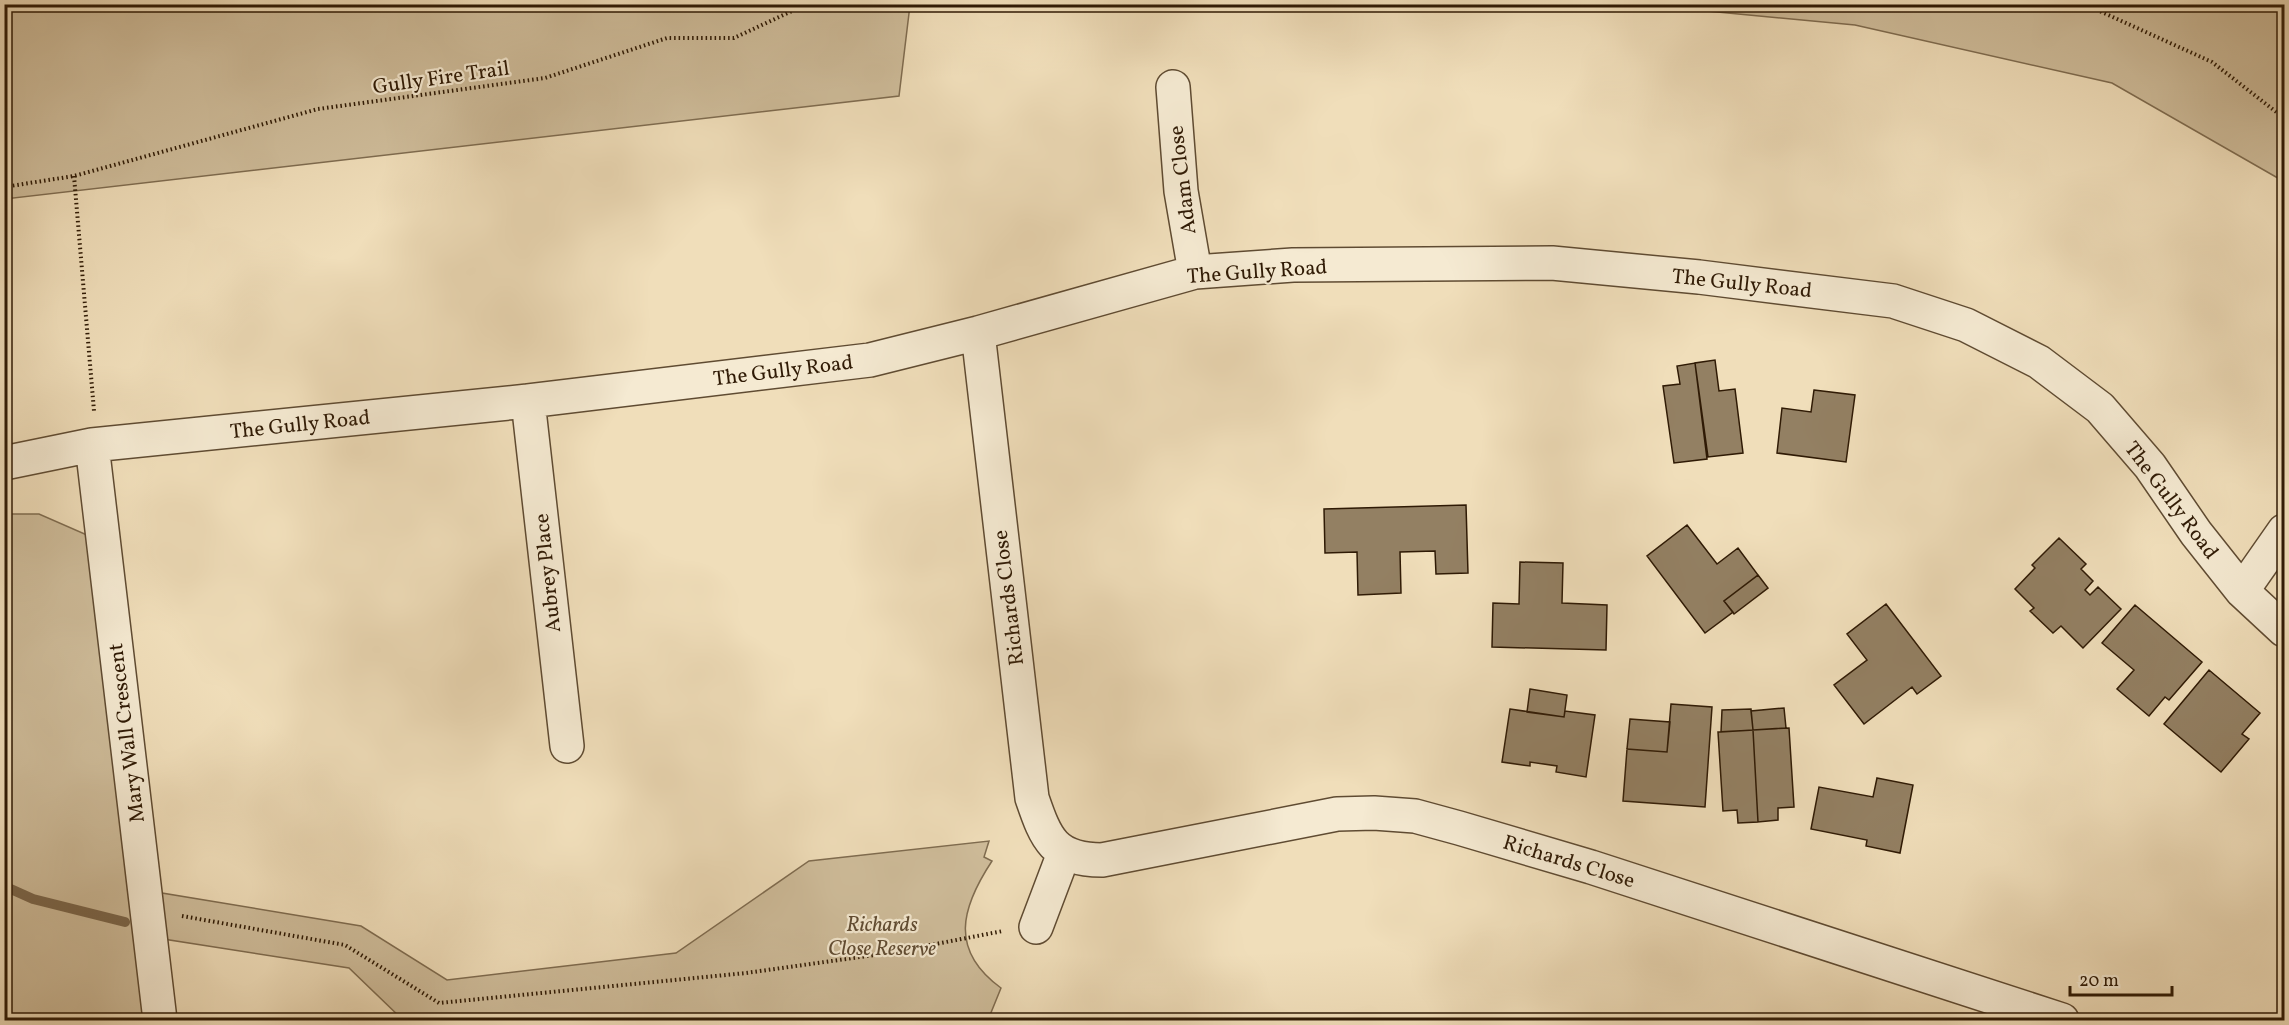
<svg xmlns="http://www.w3.org/2000/svg" width="2289" height="1025" font-family="Vollkorn,serif">
	<rect width="100%" height="100%" fill="#f0deba"/>
	<filter id="stains"><feTurbulence type="fractalNoise" baseFrequency=".00333" numOctaves="4"/><feColorMatrix values="0 0 0 0 .2 0 0 0 0 .09 0 0 0 0 .02 0 0 0 .5 -.17"/></filter>
	<radialGradient id="worn" r=".72"><stop offset=".6" stop-color="#630" stop-opacity="0"/><stop offset="1" stop-color="#630" stop-opacity=".3"/></radialGradient>
	<path fill="#cfbd9b" stroke="#7f6c50" stroke-width="1.5" d="M4 5 5 4 910 5 899 96 5 199Z
		M1644 5H2284V176L2283 181 2112 83 1855 25Z
		M4 514H39L103 542 144 890 361 926 447 980 676 953 809 861 989 841 984 857 992 861C961 908 949 950 1001 988L988 1020H403L349 968 150 937 160 1020H5Z"/>
	<g fill="none" stroke-linecap="round" stroke-linejoin="round">
		<path stroke="#7b674c" stroke-width="10" d="M4 886 33 899 125 922"/>
	</g>
	<path fill="#938063" stroke="#2f1a05" stroke-width="1.5" d="M1715 360 1719 391 1735 389 1743 453 1708 457 1695 363Z
		M1695 363 1707 459 1674 463 1663 386 1680 384 1677 366Z
		M1814 390 1855 395 1846 462 1777 453 1782 408 1811 412Z
		M1466 505 1468 573 1436 574 1435 551 1400 552 1401 593 1358 595 1357 552 1325 553 1324 509Z
		M1687 525 1717 564 1738 548 1758 575 1724 601 1733 612 1705 633 1647 556Z
		M2059 538 2086 564 2081 569 2093 581 2085 590 2090 595 2098 587 2121 609 2083 648 2061 626 2053 633 2030 611 2034 608 2015 589 2035 568 2032 565Z
		M1520 562 1563 563 1562 603 1607 605 1606 650 1492 647 1493 603 1519 604Z
		M1758 575 1768 588 1734 614 1724 601Z
		M1886 604 1941 676 1917 694 1912 687 1864 724 1834 685 1867 660 1847 634Z
		M2135 605 2202 662 2169 700 2165 697 2149 716 2117 689 2134 670 2102 643Z
		M2209 670 2260 713 2242 734 2249 739 2221 772 2164 724Z
		M1530 689 1567 695 1564 717 1527 712Z
		M1671 704 1712 707 1705 807 1623 801 1627 749 1667 752Z
		M1784 708 1786 728 1753 730 1751 711Z
		M1510 709 1564 717 1565 711 1595 715 1586 777 1556 772 1557 766 1530 762V766L1502 762Z
		M1751 709 1753 730 1721 732 1722 710Z
		M1630 719 1670 722 1667 752 1627 749Z
		M1789 728 1794 807 1778 808V820L1758 822 1753 730Z
		M1753 730 1758 822 1738 823 1737 810 1723 811 1718 732Z
		M1877 778 1913 785 1900 853 1866 846 1867 840 1811 829 1819 787 1873 797Z"/>
	<g fill="none" stroke-linecap="round" stroke-linejoin="round">
		<defs>
			<path id="street" d="M1173 87 1181 191 1195 272
				M978 333 1032 798C1046 839 1054 860 1102 860L1337 814 1374 813 1415 816 1459 828 1591 867 2062 1020
				M528 401 567 746
				M92 445 160 1020
				M4 463 92 445 528 401 870 360 978 333 1195 272 1293 265 1552 263 1699 277 1893 301 1966 325 2039 362 2100 408 2150 466 2196 533 2242 591 2284 630
				M2242 591 2284 531
				M1036 927 1064 853"/>
		</defs>
		<use href="#street" stroke="#5f4b32" stroke-width="36"/>
		<path stroke="#2f1a05" stroke-width="4" stroke-dasharray="1.5 3" stroke-linecap="butt" d="M2084 4 2212 62 2284 118
			M74 176 94 411
			M4 187 74 176 318 109 545 78 667 38H734L807 4
			M182 916 345 945 439 1003 746 973 889 953 1003 931"/>
		<use href="#street" stroke="#f5ead2" stroke-width="33"/>
	</g>
	<g text-anchor="middle" stroke-width="4.5" stroke-linejoin="round" paint-order="stroke">
		<g font-size="21" fill="#2f1a05" stroke="#f5ead2">
			<text transform="translate(441 77) rotate(-8)" y="7">Gully Fire Trail</text>
			<text transform="translate(1182 180) rotate(-97)" y="7">Adam Close</text>
			<text transform="translate(1257 271) rotate(-4)" y="7">The Gully Road</text>
			<text transform="translate(1742 283) rotate(6)" y="7">The Gully Road</text>
			<text transform="translate(783 370) rotate(-7)" y="7">The Gully Road</text>
			<text transform="translate(300 424) rotate(-6)" y="7">The Gully Road</text>
			<text transform="translate(2172 500) rotate(53)" y="7">The Gully Road</text>
			<text transform="translate(547 573) rotate(-96)" y="7">Aubrey Place</text>
			<text transform="translate(1008 598) rotate(-97)" y="7">Richards Close</text>
			<text transform="translate(126 733) rotate(-97)" y="7">Mary Wall Crescent</text>
			<text transform="translate(1569 861) rotate(17)" y="7">Richards Close</text>
		</g>
		<g font-size="21" font-style="italic" fill="#5f4b32" stroke="#f5ead2">
			<text x="882" y="931">Richards<tspan x="882" dy="24">Close Reserve</tspan></text>
		</g>
	</g>
	<rect width="2289" height="1025" fill="none" stroke="#f0deba" stroke-width="24"/>
	<rect x="6" y="6" width="2277" height="1013" fill="none" stroke="#2f1a05" stroke-width="3"/>
	<rect x="12" y="12" width="2265" height="1001" fill="none" stroke="#2f1a05" stroke-width="1.5"/>
	<path d="M2070 986v9h102v-9" fill="none" stroke="#2f1a05" stroke-width="3"/>
	<text x="2079" y="986" font-size="18" fill="#2f1a05" stroke="#f5ead2" stroke-width="4.5" paint-order="stroke">20 m</text>
	<rect width="100%" height="100%" filter="url(#stains)"/>
	<rect width="100%" height="100%" fill="url(#worn)"/>
</svg>
